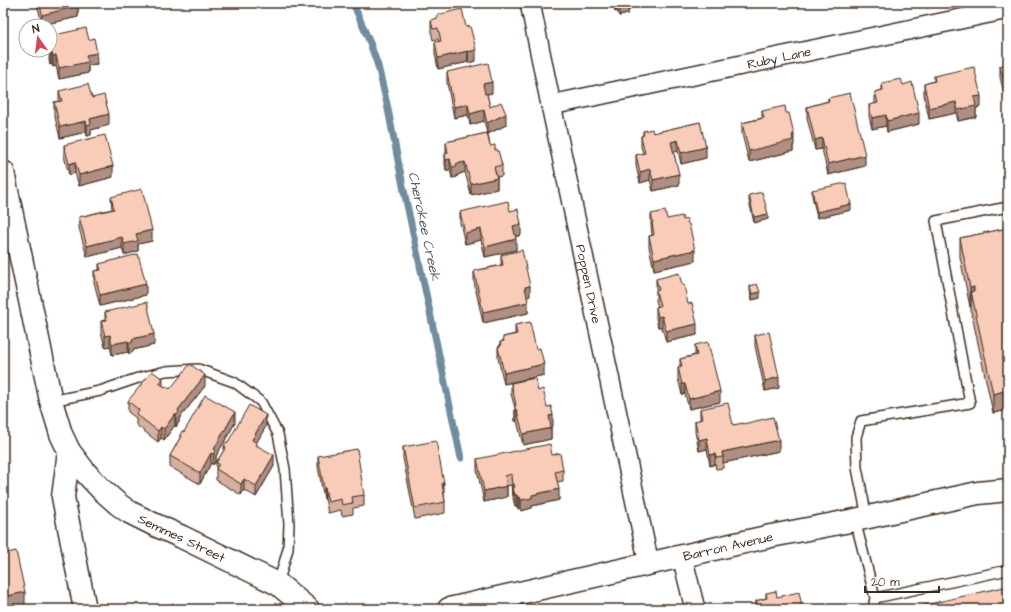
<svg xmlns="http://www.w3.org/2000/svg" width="1011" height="612" font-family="'Architects Daughter',sans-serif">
	<rect width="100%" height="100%" fill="#fff"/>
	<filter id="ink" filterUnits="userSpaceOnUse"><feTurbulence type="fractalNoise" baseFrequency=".025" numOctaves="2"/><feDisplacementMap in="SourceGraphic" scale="8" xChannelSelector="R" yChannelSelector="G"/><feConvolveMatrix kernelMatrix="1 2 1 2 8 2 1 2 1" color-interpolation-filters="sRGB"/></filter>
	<g filter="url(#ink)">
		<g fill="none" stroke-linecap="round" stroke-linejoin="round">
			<path stroke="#6f8c9d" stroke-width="7" d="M353 3 370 43 378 66 387 104 403 186 461 458"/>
			<defs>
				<path id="lane" d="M51 401 100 391 138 378 166 371 198 369 234 382 261 402 278 434 285 469 289 524 288 549 278 584
					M867 517 857 468 856 437 861 421 970 403 936 221 1008 207
					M855 520 875 598 1008 570
					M873 609 875 598"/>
				<g id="street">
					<path id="s1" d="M530 3 551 105 649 564"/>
					<path id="s2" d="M551 105 1008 9"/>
					<path d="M682 556 695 609"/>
				</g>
				<g id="secondary">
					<path id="s3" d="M3 172 51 401 61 434 69 451 85 472 101 489 118 504 129 512 153 524 182 537 278 584 308 609"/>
					<path d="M69 451 63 497 85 609"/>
					<path id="s4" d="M449 609 771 536 855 520 978 493 1008 490"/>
				</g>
			</defs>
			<use href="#lane" stroke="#3b2a1e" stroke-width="12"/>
			<use href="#street" stroke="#3b2a1e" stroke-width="22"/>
			<use href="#secondary" stroke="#3b2a1e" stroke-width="25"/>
			<use href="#lane" stroke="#fff" stroke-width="9"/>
			<use href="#street" stroke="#fff" stroke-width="19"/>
			<use href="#secondary" stroke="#fff" stroke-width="22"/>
		</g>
		<path fill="#d5af9f" stroke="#3b2a1e" d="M37 3H79V7H78V17L42 25Z
			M613 3H653L630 8V10H628V14L619 16 617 11 615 12Z
			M437 15 466 27 476 61 468 63V62L438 69 435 53V42H439L438 39 433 40 431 31V20L437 18Z
			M50 36 89 40 97 64 88 65V73L59 79 56 66 53 67 52 64 50 65 49 60Z
			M1008 64V105L1007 106 1000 77V66Z
			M447 72 492 93 487 94 490 107 506 125 488 134 490 146 495 150 502 165V176L497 177V189L471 195 465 172 457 175V177L452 178 450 170H446L445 164V154L446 153V142L487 133 484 121 470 125 468 115 454 118 447 83Z
			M934 76 981 107 976 108V117L958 121 956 113 929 119 924 95V84L934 81Z
			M882 83 903 85 919 124 887 132 886 126 872 129 869 116V105L875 104V92L882 90Z
			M59 91 92 98 109 125 91 130V135L87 136 86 132 60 138 54 113V102L59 101Z
			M828 98 865 166 828 175 822 149 815 150 807 118V107L828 101Z
			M762 111 794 145H793V151L749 162 742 134V123L762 118Z
			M700 122 706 158 681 164 678 151 674 152 679 185 653 191 650 180 640 183 636 166V155L643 153 641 147V136L643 135V131L653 133Z
			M64 145 113 177 79 186 75 173 69 175 64 156Z
			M812 190 851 210 817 218 812 196Z
			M749 195 768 219 754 223 749 201Z
			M111 197 152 241 138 244V251L124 255 122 248 87 257 79 228V217L112 209Z
			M510 211 521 235 515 237 516 250 485 257 481 240 465 244 460 223V212Z
			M651 214 667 219 695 261 654 270 649 247V236H652L651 225Z
			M1008 228V410L993 413 971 311V307H970L960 257V238Z
			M501 255 530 296 527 297 528 313 483 323 474 282V271L501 265Z
			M99 264 146 295 100 306 94 282V271L99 270Z
			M656 279 682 285 697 335 666 342 662 327H658L656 318V307H658L656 301Z
			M750 286 760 298 752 300 750 291Z
			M105 312 154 345 133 350V352L129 354 128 352 112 355 110 346 105 347 101 332V321L105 320Z
			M515 325 536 349 544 375 504 384 498 358V347L500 346V342L503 341V337L515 334Z
			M755 335 779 388 765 391 755 346Z
			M695 345 720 402 689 409 685 394 682 395 678 378V367L680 366V359L695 355Z
			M511 383 538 391 547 407 553 426H551V439L523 445 517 421H515V408L511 394Z
			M163 386 165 387 170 389 205 386 179 419V422L176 427 175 425 164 440 161 438 158 442 136 425V418L128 412V401Z
			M700 409 733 425 743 424 779 451 723 463V468L716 469 715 464 710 466 707 449 699 451 695 432V421L700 420Z
			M235 423 216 456V461L213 465 211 463 200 484 170 467V456L180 438V435L184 432Z
			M266 426 256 443 257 445 274 466 256 497 244 490 241 495 216 480V463L224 450V446L228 442Z
			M403 447 444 494 445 502V513L415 519 403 458Z
			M552 455 563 470V481L557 482 559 500 532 506V508L521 511 520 508 518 509 517 506H515L513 499V495H512L511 485 507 486V497L484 502 477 470V459Z
			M318 456 364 495V506L353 508V514L342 516 341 510 328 513 325 499H324L318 467Z
			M766 593 777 597 802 609H756V601L766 598Z"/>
		<path fill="#ae8f82" stroke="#3b2a1e" d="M76 3H79V7H78V17L42 25V15Z
			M427 3H445L427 7Z
			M615 3H617V11L615 12Z
			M627 3H630V10H628V14L619 16V6Z
			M723 3H732L723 5Z
			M476 50V61L468 63V52Z
			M468 51V62L438 69V58Z
			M52 53V64L50 65V54Z
			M97 53V64L88 65V73L59 79V68L86 55Z
			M56 55V66L53 67V56Z
			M492 82V93L483 95V84Z
			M1008 94V105L1007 106V95Z
			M981 96V107L976 108V117L958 121V110L974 97Z
			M956 102V113L929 119V108Z
			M468 104V115L454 118V107Z
			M484 110V121L470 125V114Z
			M919 113V124L887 132V121Z
			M109 114V125L91 130V135L87 136V125L90 119Z
			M506 114V125L487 134V123Z
			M886 115V126L872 129V118Z
			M86 121V132L60 138V127Z
			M794 134V145H793V151L749 162V151Z
			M822 138V149L815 150V140Z
			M678 140V151L671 153V142Z
			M706 147V158L681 164V153Z
			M865 155V166L828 175V164Z
			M450 159V170H446V160Z
			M75 162V173L69 175V164Z
			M465 162V172L457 175V177L452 178V167L456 164Z
			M113 166V177L79 186V175Z
			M650 169V180L640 183V172Z
			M679 174V185L653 191V180Z
			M497 178V189L471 195V184Z
			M851 204V210L817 218V212Z
			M768 214V219L754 223V217Z
			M521 224V235L513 237V226Z
			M481 229V240L465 244V233Z
			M152 230V241L138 244V251L124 255V244L136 234Z
			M122 237V248L87 257V246Z
			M516 239V250L485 257V247Z
			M695 250V261L654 270V259Z
			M146 284V295L100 306V295Z
			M530 286V296L525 298V287Z
			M974 287V304L971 291V307H970V288Z
			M760 292V298L752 300V294Z
			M528 302V313L483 323V312Z
			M662 316V327H658V317Z
			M697 324V335L666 342V331Z
			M154 334V345L133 350V352L129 354V343L132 339Z
			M110 335V346L105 347V336Z
			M128 341V352L112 355V344Z
			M544 364V375L504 384V373Z
			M205 375V386L179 419V422L176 427V416L178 410Z
			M779 377V388L765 391V381Z
			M163 379V390L159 383Z
			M682 384H685V394L682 395Z
			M1008 390V410L993 413V394Z
			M720 391V402L689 409V399Z
			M515 410H517V421H515Z
			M235 412V423L216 456V461L213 465 214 449Z
			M175 414V425L164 440V429Z
			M266 415V426L252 451V440Z
			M553 415V426L549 427V416Z
			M161 427V438L158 442V431Z
			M551 428V439L523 445V434Z
			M707 438V449L699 451V440Z
			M779 440V451L723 463V457L722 452Z
			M211 453V463L200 484V473Z
			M715 454V464L710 466V455Z
			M274 455V466L256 497V486Z
			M244 479V490L241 495V484Z
			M442 483H444V494H442Z
			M512 484H514V495L513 488V495H512Z
			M507 486V497L484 502V491Z
			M324 488H325V499H324Z
			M559 489V500L532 506V508L521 511V500L532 495Z
			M515 495H517V506H515Z
			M520 497V508L518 509V498Z
			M25 592V609H3V597Z
			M802 606V609H792V608Z"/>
		<path fill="#f8ccb9" stroke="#3b2a1e" d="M40 3H77L78 6 42 15Z
			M618 3H628L619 6Z
			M462 9 466 27 470 26 476 50 468 52V51L438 58 435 42 441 41 438 28 433 29 431 20 438 18 437 15Z
			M86 28 89 40 94 38 97 53 86 55 88 62 59 68 56 55 53 56 52 53 50 54V49H51L50 43V36Z
			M488 63 492 82 483 84 485 94H487L490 107 501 102 506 114 487 123 484 110 470 114 468 104 454 107 447 72Z
			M1008 64V94L1007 95 1000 66Z
			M974 67 981 96 974 97 976 106 958 110 956 102 929 108 924 84 935 81 934 76Z
			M901 79 903 85 912 82 919 113 887 121 886 115 872 118 869 105 878 103 875 92 883 90 882 83Z
			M88 84 92 98 104 95 109 114 90 119 91 124 87 125 86 121 60 127 54 102 62 101 59 91Z
			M850 93 865 155 828 164 822 138 815 140 807 107 829 101 828 98Z
			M785 106 786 113H789L794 134 792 135 793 140 749 151 742 123 764 118 762 111Z
			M700 122 706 147 681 153 678 140 671 142 679 174 653 180 650 169 640 172 636 155 645 153 641 136 644 135 643 131 652 129 653 133Z
			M487 133 490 146 495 145V150H498L502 165 494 167 497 178 471 184 465 162 456 164 457 166 452 167 450 159 446 160 445 154 448 153 446 142Z
			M105 135 113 166 79 175 75 162 69 164 64 145Z
			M846 183 851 204 817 212 812 190Z
			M142 189 152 230 136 234 138 241 124 244 122 237 87 246 79 217 114 209 111 197Z
			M762 192 768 214 754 217 749 195Z
			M508 201 510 211 518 209 521 224 513 226 516 239 485 247 481 229 465 233 460 212Z
			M665 211 667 219 682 216 683 220 687 219 688 224H689L695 250 654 259 649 236 654 235 652 222H653L651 214Z
			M1008 228V390L993 394 971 291H974V287L970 288 960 238Z
			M522 250 530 286 525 287 528 302 483 312 474 271 503 265 501 255Z
			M138 254 146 284 100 295 94 271 101 270 99 264Z
			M679 273 682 285H684L688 304 692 303 697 324 666 331 662 316 658 317 656 307 660 306 656 291 659 290 656 279Z
			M757 284 760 292 752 294 750 286Z
			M147 302 154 334 132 339 133 342 129 343 128 341 112 344 110 335 105 336 101 321 107 320 105 312Z
			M530 322 536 349 540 348 544 364 504 373 498 347 501 346 500 342 504 341 503 337 517 334 515 325Z
			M769 332 779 377 765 381 755 335Z
			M708 342 720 391 689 399 685 384H682L678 367 682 366 680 359 697 355 695 345Z
			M190 364 205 375 178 410 179 412 176 416 175 414 164 429 161 427 158 431 136 414 139 410 128 401 152 371 163 379 159 383 165 387 166 386 170 389Z
			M535 378 538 391 543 389 547 407 551 406 553 415 549 416 551 428 523 434 517 410H515V405H516L511 383Z
			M205 395 235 412 214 449 216 450 213 454 211 453 200 473 170 456 181 436 180 435 182 431 184 432Z
			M728 403 733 425 743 423V424L773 417 779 440 722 452 723 457 716 458 715 454 710 455 707 438 699 440 695 421 702 419 700 409Z
			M249 405 266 415 252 440 257 443 256 445 274 455 256 486 244 479 241 484 216 469 219 464 216 463 226 447 224 446 226 442H228Z
			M436 441 444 483H442L445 502 415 508 403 447Z
			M550 444 552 455 560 453 563 470 555 472 559 489 532 495V498L521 500 520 497 518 498 517 495H515L513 488 515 487 514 484H512L511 477 513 476 512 474 505 476 507 486 484 491 477 459Z
			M357 449 364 495 352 497 353 503 342 505 341 499 328 502 325 488H324L318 456Z
			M16 551 25 592 3 597V554Z
			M1008 586V609H907Z
			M776 591 777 597 799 592 802 606 792 608V609H758L756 601 767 598 766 593Z"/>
	</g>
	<g text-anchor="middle" stroke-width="3" stroke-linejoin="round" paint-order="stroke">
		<g font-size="13" fill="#3b2a1e" stroke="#fff">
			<text dy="5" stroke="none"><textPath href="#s2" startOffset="233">Ruby Lane</textPath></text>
			<text dy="5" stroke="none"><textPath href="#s1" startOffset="287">Poppen Drive</textPath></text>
			<text dy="5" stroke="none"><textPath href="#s3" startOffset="432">Semmes Street</textPath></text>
			<text dy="5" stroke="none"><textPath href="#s4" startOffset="286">Barron Avenue</textPath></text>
		</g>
		<g font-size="14" font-style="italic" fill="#555b5e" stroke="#fff">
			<text transform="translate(425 226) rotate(78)" y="5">Cherokee Creek</text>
		</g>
	</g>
	<rect width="1011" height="612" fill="none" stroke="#fff" stroke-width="16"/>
	<rect x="8" y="8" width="995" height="596" fill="none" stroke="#3b2a1e" stroke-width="1.5" filter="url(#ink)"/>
	<g transform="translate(38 38) rotate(346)"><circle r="19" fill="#ffffff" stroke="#b1aaa5"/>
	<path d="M0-3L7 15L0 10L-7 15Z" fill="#d1495b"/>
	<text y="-6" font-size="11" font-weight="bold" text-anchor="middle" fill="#3b2a1e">N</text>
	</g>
	<path d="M865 586v6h74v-6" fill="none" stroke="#3b2a1e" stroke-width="2"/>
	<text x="871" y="586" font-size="12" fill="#3b2a1e" stroke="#ffffff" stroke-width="3" paint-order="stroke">20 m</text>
</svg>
